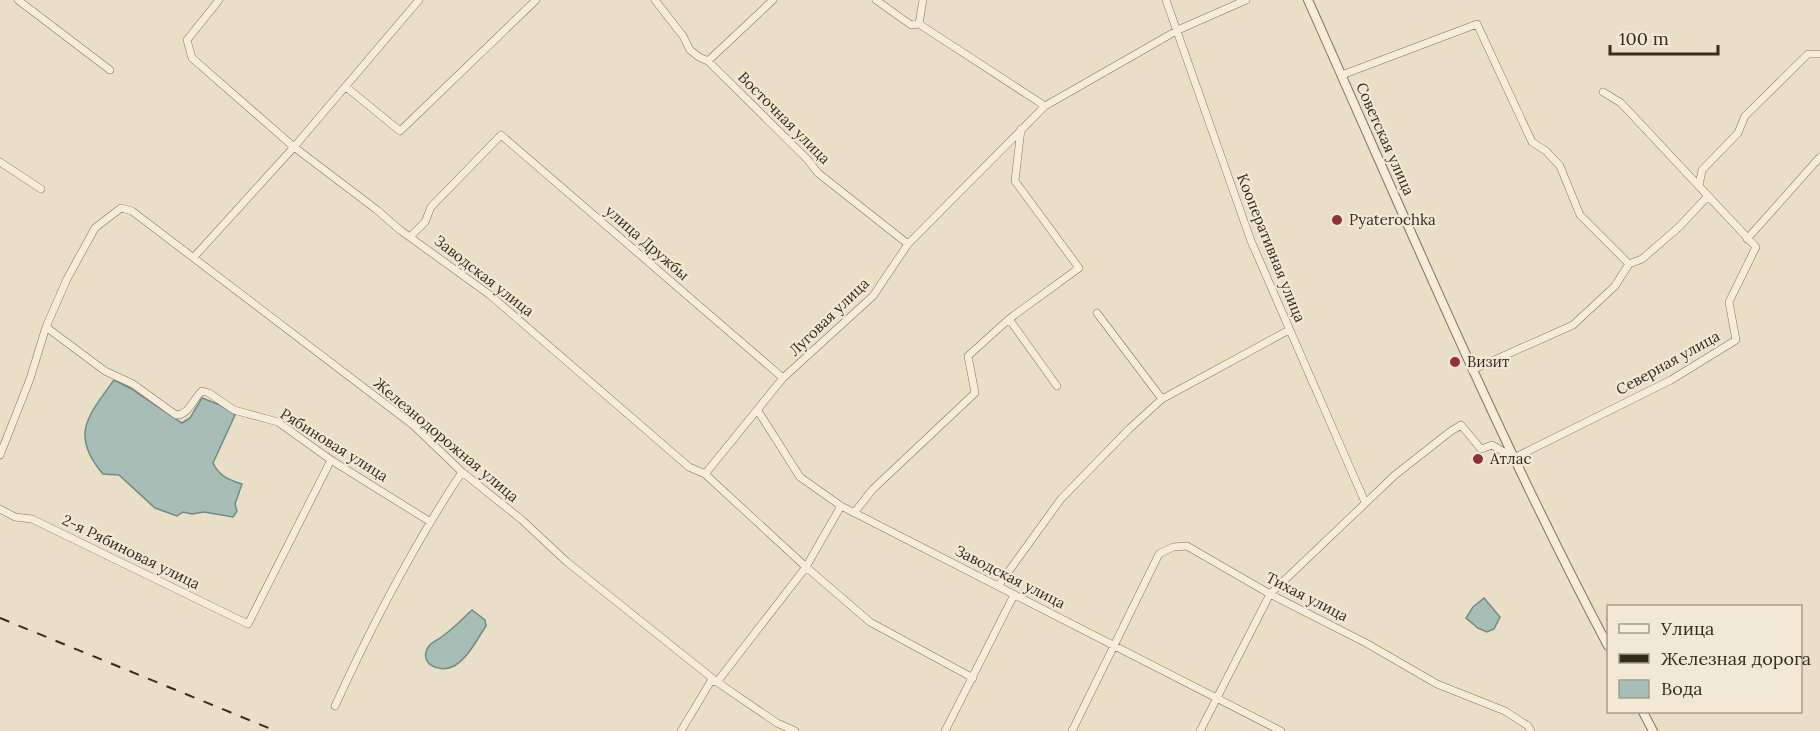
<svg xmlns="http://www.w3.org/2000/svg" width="1820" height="731" font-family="Lora,serif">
	<rect width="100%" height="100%" fill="#eadec6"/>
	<path fill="#a7beb7" stroke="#6f8c83" stroke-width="1.5" d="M114 380 130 388 182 423 190 418 202 398 220 405 235 415 213 463C219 476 229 480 242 484L235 504 237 511 233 517 204 512 192 514 183 512 177 516 155 508 119 475 103 474C69 434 89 415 114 380Z
		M1484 598 1500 617 1494 629 1487 632 1478 628 1466 618 1473 607Z
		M472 610 485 620 486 626C477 639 469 657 454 666 439 674 417 663 429 646 431 643 437 640 440 638 452 630 461 620 472 610Z"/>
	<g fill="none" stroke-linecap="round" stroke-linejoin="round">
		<defs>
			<path id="minor" d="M18 0 110 70
				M219 0 187 40 192 58 294 147 377 210 400 230 490 295 689 467 705 474 806 567 870 622 973 678
				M655 0 683 36 690 50 699 57 708 61 807 159 818 173 908 244
				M876 0 911 25 919 24
				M923 0 919 24 1045 106
				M1166 0 1251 241 1365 502
				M708 61 773 0
				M1342 75 1477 24 1532 142 1546 151 1560 166 1580 215 1629 264
				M346 87 400 131 536 0
				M0 162 41 189
				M1699 186 1702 170 1738 133 1745 116 1808 54H1820
				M410 237 425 222 431 207 501 135 783 378
				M1747 239 1820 157
				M194 257 294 147 419 0
				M1097 313 1162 399
				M1009 319 1057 386
				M46 327 105 371 133 384 176 415C189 415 193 399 202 391L209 393 234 410 278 422 331 460 429 521
				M1472 370 1573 325 1615 286 1629 264 1642 259 1679 227 1708 196
				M758 411 800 477 841 506 1281 731
				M0 455 30 379 46 327 67 279 95 228 121 208 132 211 413 425 462 472 522 520 567 562 717 682 777 723 795 731
				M705 474 783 378 873 296 908 244 1045 106 1178 30 1246 0
				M0 509 15 517 32 519 248 624 331 460
				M854 513 873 489 975 393 968 356 1009 319 1079 268 1015 181 1021 129
				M998 586 1061 499 1129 429 1162 399 1289 330
				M335 706C372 625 413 546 462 472
				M681 731 711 681 717 682 806 567 841 506
				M945 731 1014 595
				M1072 731 1159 554 1173 547 1187 546 1270 594 1366 643 1437 684 1505 711 1528 726 1531 731
				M1200 731 1270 594 1395 475 1451 431 1461 425 1481 449 1492 445 1514 458 1671 380 1736 340 1729 302 1756 247 1621 103 1603 92"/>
			<path id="tertiary" d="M1308 0C1405 217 1497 436 1608 646
				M1643 712 1653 731"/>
		</defs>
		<use href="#minor" stroke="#84705d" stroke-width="8"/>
		<use href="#tertiary" stroke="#84705d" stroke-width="10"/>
		<use href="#minor" stroke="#f6ecd9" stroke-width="7"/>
		<use href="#tertiary" stroke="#f6ecd9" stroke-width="8"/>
		<path stroke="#362920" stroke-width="2" stroke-dasharray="10 10" stroke-linecap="butt" d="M0 618 276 731"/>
	</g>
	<g fill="#8e3237" stroke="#f2e9d5" stroke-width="2">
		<circle cx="1337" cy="220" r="6"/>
		<circle cx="1455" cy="362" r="6"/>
		<circle cx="1478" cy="459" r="6"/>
	</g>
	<g text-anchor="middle" stroke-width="4.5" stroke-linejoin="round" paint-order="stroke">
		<g font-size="15" fill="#362920" stroke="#f2e9d5">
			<text transform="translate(784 118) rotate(45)" y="5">Восточная улица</text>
			<text transform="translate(1385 139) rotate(66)" y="5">Советская улица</text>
			<text transform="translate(647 243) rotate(41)" y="5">улица Дружбы</text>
			<text transform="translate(1271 248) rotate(68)" y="5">Кооперативная улица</text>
			<text transform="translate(484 276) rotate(38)" y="5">Заводская улица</text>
			<text transform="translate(829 317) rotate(-44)" y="5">Луговая улица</text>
			<text transform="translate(1668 363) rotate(-29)" y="5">Северная улица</text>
			<text transform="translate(446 440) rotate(40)" y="5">Железнодорожная улица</text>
			<text transform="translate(334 445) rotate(32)" y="5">Рябиновая улица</text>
			<text transform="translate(131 552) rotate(26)" y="5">2-я Рябиновая улица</text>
			<text transform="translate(1010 577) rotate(27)" y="5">Заводская улица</text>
			<text transform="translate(1307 597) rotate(27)" y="5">Тихая улица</text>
		</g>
		<g font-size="15" fill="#362920" stroke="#f2e9d5" text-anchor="start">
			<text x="1349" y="225">Pyaterochka</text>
			<text x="1467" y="367">Визит</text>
			<text x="1490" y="464">Атлас</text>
		</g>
	</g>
	<rect x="1607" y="605" width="195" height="108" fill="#f2e9d5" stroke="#a79c8d" stroke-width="1.5"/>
	<rect x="1619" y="624" width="30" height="9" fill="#f6ecd9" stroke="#a79c8d" stroke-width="1.5"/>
	<text x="1661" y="635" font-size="18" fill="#362920">Улица</text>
	<rect x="1619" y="654" width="30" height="9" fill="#362920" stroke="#a79c8d" stroke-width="1.5"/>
	<text x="1661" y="665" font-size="18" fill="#362920">Железная дорога</text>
	<rect x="1619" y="680" width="30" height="18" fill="#a7beb7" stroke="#a79c8d" stroke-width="1.5"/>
	<text x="1661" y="695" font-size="18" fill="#362920">Вода</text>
	<path d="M1610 45v9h108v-9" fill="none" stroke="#362920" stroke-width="3"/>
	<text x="1619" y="45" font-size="18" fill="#362920" stroke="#f2e9d5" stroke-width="4.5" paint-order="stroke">100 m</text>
</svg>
